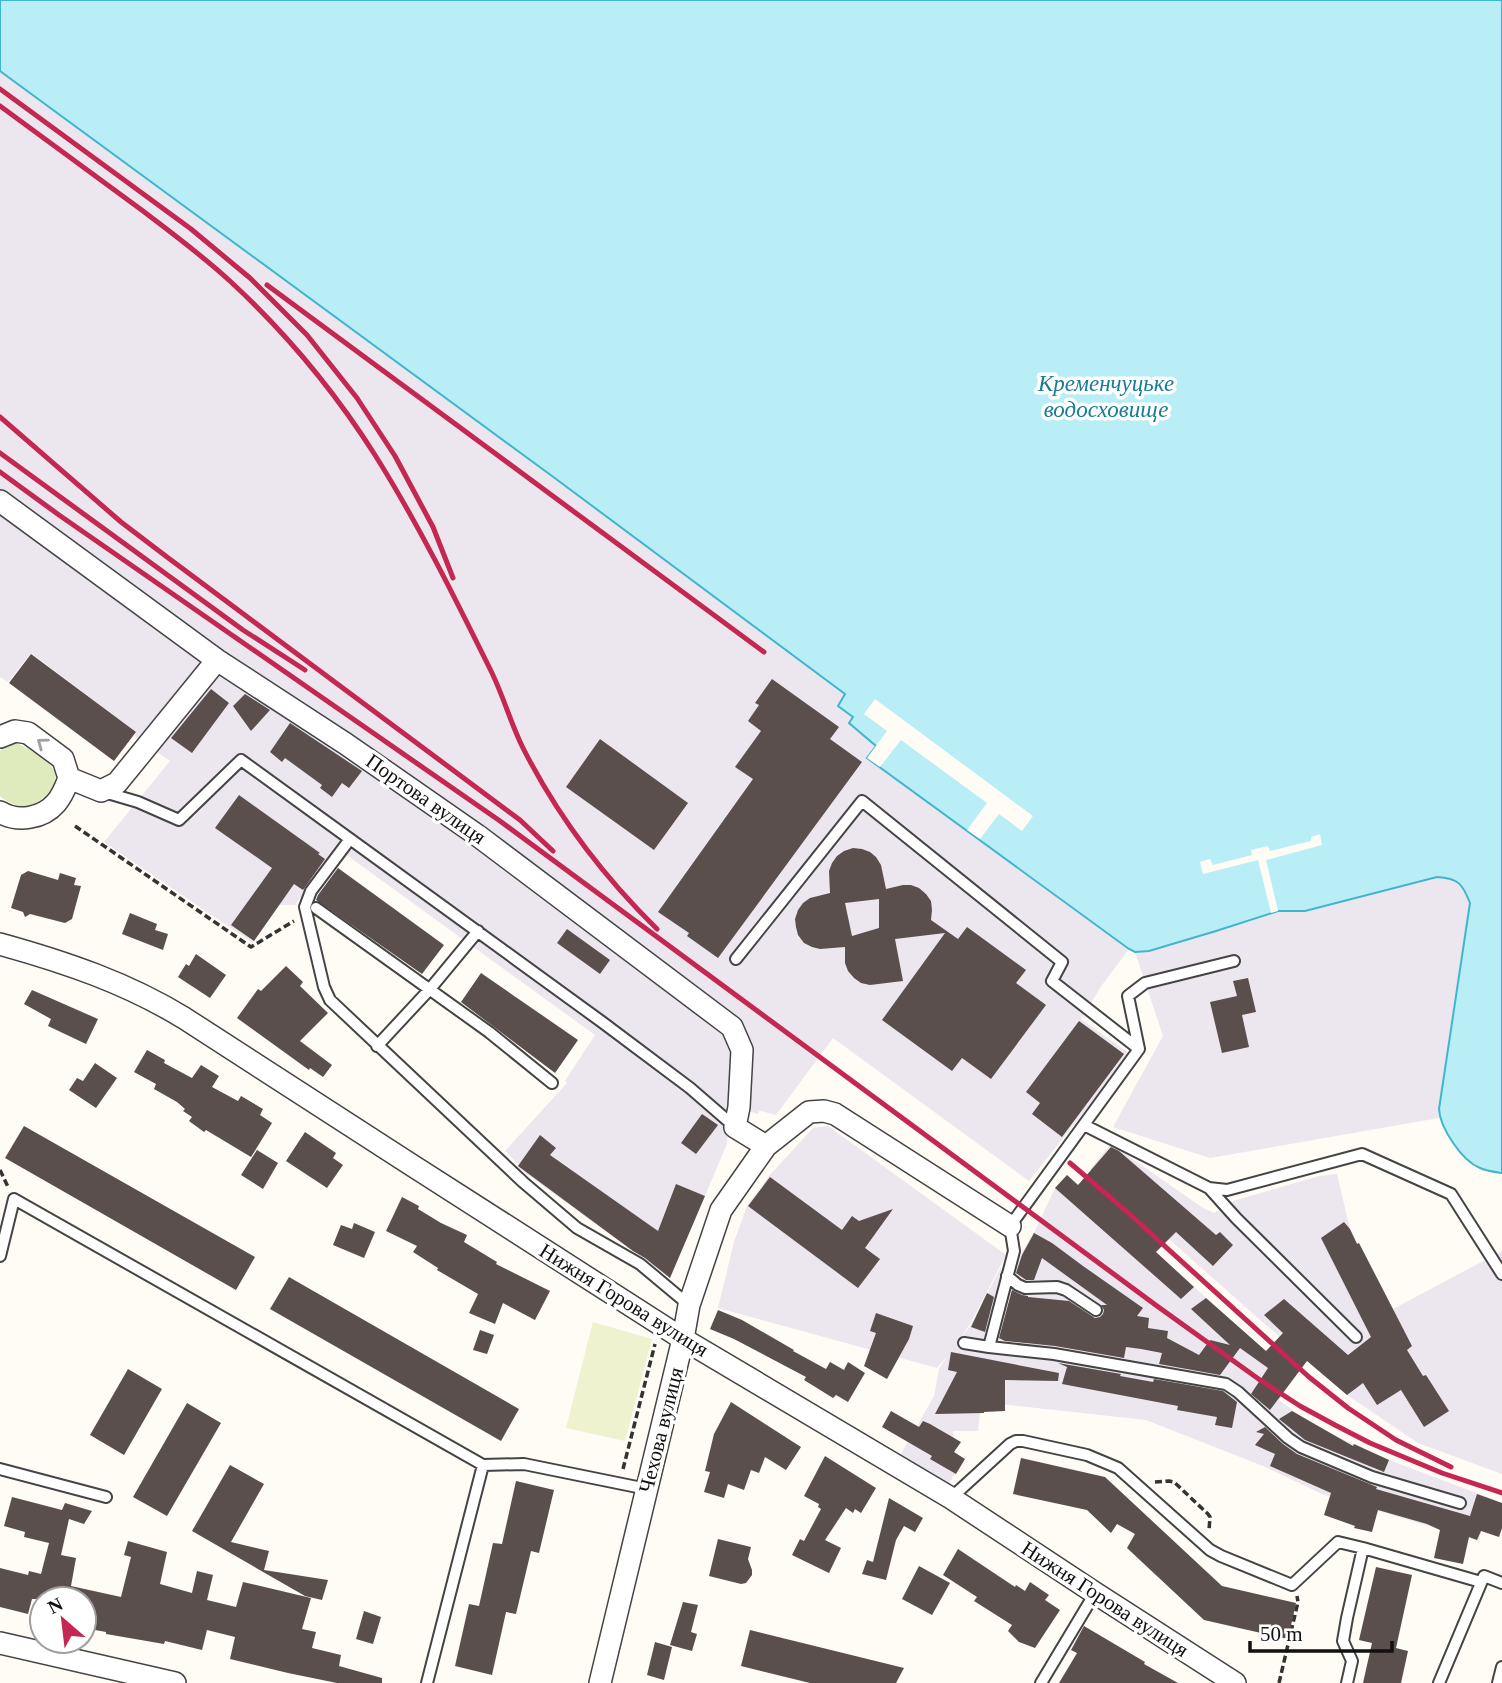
<svg xmlns="http://www.w3.org/2000/svg" width="1502" height="1683" font-family="Georgia,serif">
	<rect width="100%" height="100%" fill="#fffbf5"/>
	<path fill="#ece6ef" d="M0 71 552 476 846 694 838 706 854 717 850 723 876 746 867 758 1129 949 1102 985 1081 1019 1130 1054 1029 1181 833 1038 776 1115 761 1111H759L758 1114 748 1111 728 1131 727 1144 670 1278 517 1167 518 1164 505 1151 567 1083 565 1081 595 1035 337 848 295 905H279L253 943 104 842 170 761 135 737 136 732 31 653 8 682 0 677Z
		M1438 877 1448 878 1461 884 1470 903 1439 1109V1118L1210 1158 1113 1127 1163 1036 1135 952 1149 951 1216 931 1278 911H1305Z
		M828 1126 1006 1255 970 1324 956 1344 971 1325 1000 1269 1009 1273 1034 1233 1055 1188 1067 1175 1178 1272 1255 1342 1296 1375 1279 1400 1305 1419 1338 1437 1389 1460 1495 1500 1482 1524 1479 1541 1322 1494 1263 1466 1146 1420 981 1402 978 1431H953L956 1471 944 1493 897 1461 934 1396 939 1369 948 1355 937 1368 718 1308 734 1242 747 1206 769 1176 813 1128Z
		M1111 1144 1203 1208 1214 1213 1233 1201 1319 1176 1337 1174 1350 1229 1393 1309 1502 1251V1474L1418 1443 1347 1395 1259 1319 1090 1169Z"/>
	<path fill="#dfebbd" d="M16 743C27 747 52 762 55 773 59 788 39 805 25 806 15 806 7 802 0 796V751L5 745Z"/>
	<path fill="#eef2cf" d="M593 1322 652 1339 625 1441 566 1428Z"/>
	<path fill="#b9eef7" stroke="#40b6ce" stroke-width="2" d="M0 0H1502V1173C1495 1172 1486 1171 1480 1168 1462 1161 1440 1128 1439 1109L1470 903C1463 885 1459 878 1437 877L1305 911H1278L1216 931 1149 951 1135 952 1129 949 867 758 876 746 849 723 853 717 838 706 845 694 552 476 0 71Z"/>
	<path fill="#fffbf5" d="M875 699 1033 816 1022 831 999 814 980 839 967 830 987 803 901 740 880 767 867 758 887 731 864 714Z
		M1320 834 1322 845 1266 860 1278 911 1271 913 1258 860 1203 874 1200 862 1210 859 1213 865 1252 855 1251 850 1268 846 1270 851 1311 841V837Z"/>
	<path fill="#5a4f4d" fill-rule="evenodd" d="M31 654 136 732 114 761 9 683Z
		M772 679 839 727 830 739 862 762 718 958 687 936 689 933 658 912 753 779 735 767 761 731 748 721 759 705 755 703Z
		M211 689 229 703 192 753 171 738Z
		M245 694 270 710 251 731 233 706Z
		M290 723 362 771 349 788 342 783 332 797 320 788 322 785 285 758 282 762 270 752Z
		M600 739 688 803 654 850 566 787Z
		M239 795 320 853 318 854 325 859 303 890 294 884 254 941 231 925 272 868 215 828Z
		M853 848 862 849 870 852 876 857 881 865 886 889 903 885H911L919 888 926 894 931 901 932 910 931 920 958 939 967 927 1026 970 1016 983 1046 1005 991 1079 962 1058 952 1071 882 1020 945 933 895 939 903 981 870 985 861 983 854 978 848 971 845 963V947L820 949 812 947 804 943 798 935 796 927 795 919 798 910 803 903 810 898 830 893 829 871 832 863 837 856 844 851ZM879 899V928L852 936 845 903Z
		M338 868 444 945 422 974 316 900 318 895Z
		M28 871 58 880 60 873 76 878 74 885 81 886 72 919 65 923 30 914 25 917 23 912 11 908 21 875Z
		M130 913 157 924 155 930 168 934 163 950 122 934Z
		M567 929 610 960 600 974 557 943Z
		M196 954 226 975 210 998 178 977 186 964 189 966Z
		M286 966 303 982 300 986 328 1013 300 1041 332 1065 323 1077 310 1068 309 1070 237 1018 258 989 261 991Z
		M481 973 578 1040 555 1073 461 1002Z
		M1248 978 1256 1012 1242 1015 1249 1047 1222 1053 1210 1002 1237 996 1233 981Z
		M32 990 98 1019 86 1044 48 1026 51 1019 24 1004Z
		M1079 1021 1124 1054 1062 1137 1032 1114 1040 1103 1026 1092Z
		M147 1050 165 1060 164 1063 192 1078 201 1065 219 1076 212 1087 238 1101 241 1096 263 1109 260 1115 272 1123 251 1157 206 1130 204 1132 189 1121 192 1117 183 1111 185 1109 177 1102 154 1089 156 1084 134 1072Z
		M95 1063 117 1078 96 1108 69 1090 77 1078 83 1081Z
		M702 1114 718 1125 696 1154 681 1143Z
		M24 1126 255 1257 236 1290 5 1158Z
		M305 1132 336 1153 333 1158 343 1165 327 1188 286 1161Z
		M540 1135 556 1148 550 1155 658 1231 676 1184 705 1196 670 1278 645 1258 633 1251 518 1166Z
		M1111 1147 1119 1151 1216 1235 1220 1232 1233 1245 1213 1266 1176 1232 1156 1252 1194 1287 1181 1299 1055 1188 1067 1175 1078 1185Z
		M257 1150 278 1163 263 1189 241 1175Z
		M770 1177 842 1230 852 1216 859 1221 893 1209 865 1248 880 1259 858 1288 748 1206Z
		M402 1197 419 1206 418 1209 441 1223 467 1235 464 1242 497 1262 496 1264 550 1291 535 1320 503 1303 495 1324 469 1313 478 1294 437 1270 438 1268 413 1252 417 1246 386 1231Z
		M1344 1222 1350 1229 1357 1244 1359 1243 1412 1346 1407 1350 1423 1376 1426 1375 1449 1411 1424 1427 1401 1390 1377 1405 1363 1383 1347 1395 1307 1361 1270 1410 1251 1394 1268 1368 1240 1348 1220 1375 1159 1364 1162 1353 1141 1349 1126 1347 1124 1358 1055 1346 1005 1341 999 1338 1012 1290 1022 1295 1028 1296V1297L1069 1301 1095 1318 1100 1317 1103 1314 1104 1310 1101 1305H1107L1042 1258 1034 1280H1026L1016 1273 1022 1255 1034 1233 1052 1243 1083 1266 1143 1308 1137 1316 1149 1318 1148 1328 1168 1331 1167 1338 1199 1355 1210 1340 1230 1345 1191 1309 1206 1298 1266 1351 1283 1333 1264 1315 1284 1299 1348 1355 1371 1337 1321 1238Z
		M354 1223 375 1232 364 1258 333 1245 341 1225 352 1229Z
		M289 1277 519 1409 501 1441 270 1309Z
		M987 1293 994 1297 985 1332 971 1327Z
		M718 1310 742 1320 794 1350 793 1351 826 1369 830 1362 844 1370 848 1362 865 1373 848 1402 836 1395 833 1398 804 1380 806 1377 734 1339 710 1329Z
		M876 1313 913 1326 909 1339 887 1379 864 1366 876 1333 870 1331Z
		M480 1330 494 1335 487 1354 473 1350Z
		M951 1352 1059 1373 1058 1381 1005 1380V1411L984 1412V1413L935 1414 957 1372 948 1370Z
		M1058 1363 1121 1374 1120 1376 1153 1382 1154 1379 1223 1391 1237 1402 1232 1428 1215 1425 1217 1417 1177 1410 1178 1406 1062 1384 1067 1367Z
		M128 1369 162 1389 124 1455 90 1435Z
		M731 1402 801 1447 786 1470 765 1457 759 1473 751 1470 744 1490 728 1484 724 1498 704 1492 710 1472 705 1471 714 1434Z
		M187 1403 221 1423 167 1516 133 1497Z
		M891 1411 919 1427 923 1421 930 1424 961 1442 954 1452 965 1459 956 1474 930 1459 932 1456 882 1427Z
		M1292 1411 1353 1446 1354 1444 1389 1460 1384 1472 1305 1440 1279 1419Z
		M1265 1427 1283 1444 1297 1454 1377 1487 1376 1489 1470 1516 1477 1494 1502 1503V1528L1499 1537 1481 1531 1477 1540 1469 1537 1463 1564 1434 1558 1440 1530 1427 1524 1378 1510 1372 1532 1354 1528 1355 1526 1324 1515 1331 1493 1270 1466 1275 1454 1255 1445 1264 1434 1256 1432Z
		M825 1456 876 1488 861 1513 855 1509 853 1513 846 1508 825 1540 841 1548 829 1573 792 1555 800 1539 804 1541 821 1509 818 1507 819 1504 804 1496Z
		M1021 1458 1105 1477 1222 1586 1296 1603 1288 1639 1204 1620 1127 1548 1135 1534 1117 1524 1111 1533 1087 1510 1013 1494Z
		M230 1465 264 1484 231 1542 269 1551 264 1570 328 1580 322 1600 305 1596 192 1531Z
		M516 1481 554 1490 539 1553 531 1551 516 1614 506 1612 492 1675 455 1666 469 1604 479 1606 493 1543 502 1544Z
		M12 1497 62 1510 65 1503 92 1511 84 1524 69 1519 61 1555 76 1558 71 1586 121 1597 131 1557 124 1555 128 1541 167 1552 160 1584 192 1593 197 1571 213 1575 207 1600 236 1607 243 1582 311 1598 302 1629 316 1632 312 1648 341 1655 339 1666 382 1678V1683H337L288 1673 230 1659 235 1637 207 1630 202 1650 165 1641 164 1644 106 1634V1632L84 1628V1599H32L28 1614 0 1607V1568L28 1575 29 1571 41 1574 49 1543 24 1537 25 1532 4 1526Z
		M889 1498 923 1518 915 1532 904 1526 896 1540 886 1580 862 1574 867 1560 873 1562Z
		M718 1539 751 1547 748 1559 752 1570V1575L746 1583 741 1584 709 1576Z
		M958 1549 1015 1587 1016 1585 1025 1591 1030 1582 1049 1595 1045 1600 1060 1610 1035 1648 1019 1642 1008 1631 1012 1625 974 1601 977 1597 943 1575Z
		M919 1566 950 1583 932 1615 902 1599Z
		M1376 1567 1412 1575 1396 1648 1408 1651 1401 1683H1363L1372 1643 1359 1640Z
		M683 1602 698 1605 691 1632 697 1634 692 1651 670 1645Z
		M364 1611 381 1617 373 1644 356 1639Z
		M1084 1626 1145 1662 1144 1664 1178 1683H1059L1077 1653 1071 1650Z
		M750 1630 904 1668 896 1683H810L741 1666Z
		M655 1642 672 1647 664 1680 647 1675Z"/>
	<g fill="none" stroke-linecap="round" stroke-linejoin="round">
		<defs>
			<path id="service" d="M104 792 138 802 179 820 241 760 350 839
				M316 908 489 1032 552 1083
				M736 959 862 801 1062 962 1052 981 1139 1049
				M1234 961 1145 983 1128 996 1139 1049 1010 1226 1014 1251 989 1347 1054 1354 1226 1384 1238 1392 1288 1438 1301 1447 1372 1477 1460 1503
				M377 1046 430 989 478 931
				M1084 1125 1209 1188 1227 1190 1362 1154 1451 1194 1502 1274
				M1209 1188 1236 1218 1356 1337
				M0 1256 14 1199 483 1465 427 1683
				M1007 1276 1018 1285 1025 1288 1057 1287 1066 1290 1096 1310
				M689 1305 640 1264 577 1228 523 1182 330 1000 324 987 305 907 311 891 350 839 602 1022 690 1088 735 1127
				M964 1343 989 1347
				M483 1465 524 1464 647 1489
				M0 1469 106 1497
				M951 1498 1010 1444 1016 1441H1023L1087 1455 1118 1468 1210 1550 1221 1556 1292 1585 1338 1542 1363 1548
				M1041 1683 1095 1593
				M1347 1683 1352 1661 1343 1641 1347 1618 1363 1548 1481 1582
				M1439 1683 1484 1576 1502 1583
				M1498 1683 1502 1667"/>
			<path id="minor" d="M0 501 217 660 346 744 477 835 732 1027 742 1050 739 1107 735 1127 766 1146
				M0 737 15 731 28 733 63 759 69 778C66 786 63 795 56 803 43 818 18 823 0 812
				M69 778 101 791 117 783 217 660
				M0 944C65 962 127 983 184 1018L410 1164 683 1339 951 1498 1095 1593 1235 1683
				M0 1643 175 1683
				M600 1683 683 1339 689 1305 721 1210 766 1146 809 1112 824 1111 835 1114 1010 1226"/>
		</defs>
		<use href="#service" stroke="#444" stroke-width="14"/>
		<use href="#minor" stroke="#444" stroke-width="24"/>
		<path stroke="#333" stroke-width="3.5" stroke-dasharray="7 3.5" stroke-linecap="butt" d="M75 826 251 947 294 921
			M0 1170 8 1187
			M623 1469 655 1344
			M1155 1482 1169 1481 1174 1482 1208 1514 1210 1517 1209 1530
			M1279 1683 1298 1602 1297 1596"/>
		<use href="#service" stroke="#fff" stroke-width="10"/>
		<use href="#minor" stroke="#fff" stroke-width="21"/>
		<path stroke="#c32752" stroke-width="5" d="M0 89 191 229 250 278 307 335 357 398 395 456 433 527 453 578
			M0 106C48 141 96 176 143 211 173 234 203 256 231 282 286 333 335 392 375 455 419 525 456 600 492 673 504 698 511 724 523 748 557 815 603 876 657 929
			M267 285 764 652
			M0 417 121 522 167 557 520 820 553 851
			M0 453 243 630 305 670
			M0 472 59 515 500 821 1157 1306 1260 1380 1300 1406 1335 1425 1370 1443 1442 1473 1502 1493
			M1070 1163 1125 1210 1309 1377 1348 1408 1396 1440 1451 1467"/>
	</g>
	<defs><path id="oneway-chevron" d="M-2-3.5L2.5 0L-2 3.5" fill="none" stroke-width="1.6" stroke-linecap="round" stroke-linejoin="round" transform="scale(1.75)"/></defs>
	<use stroke="#a0a0a0" href="#oneway-chevron" transform="translate(42 743) rotate(-144)"/>
	<g text-anchor="middle" stroke-width="7" stroke-linejoin="round" paint-order="stroke">
		<g font-size="21" fill="#111" stroke="#fff">
			<text transform="translate(426 799) rotate(35)" y="7">Портова вулиця</text>
			<text transform="translate(624 1300) rotate(32)" y="7">Нижня Горова вулиця</text>
			<text transform="translate(661 1430) rotate(-76)" y="7">Чехова вулиця</text>
			<text transform="translate(1105 1599) rotate(33)" y="7">Нижня Горова вулиця</text>
		</g>
		<g font-size="23" font-style="italic" fill="#177c96" stroke="#fff">
			<text x="1106" y="391">Кременчуцьке<tspan x="1106" dy="26">водосховище</tspan></text>
		</g>
	</g>
	<g transform="translate(63 1620) rotate(332)"><circle r="33" fill="#ffffff" stroke="#a0a0a0" stroke-width="2"/>
	<path d="M0-5L12 26L0 18L-12 26Z" fill="#c32752"/>
	<text y="-10" font-size="19" font-weight="bold" text-anchor="middle" fill="#111111">N</text>
	</g>
	<path d="M1250 1641v10h142v-10" fill="none" stroke="#111111" stroke-width="3.5"/>
	<text x="1260" y="1641" font-size="21" fill="#111111" stroke="#ffffff" stroke-width="5" paint-order="stroke">50 m</text>
</svg>
